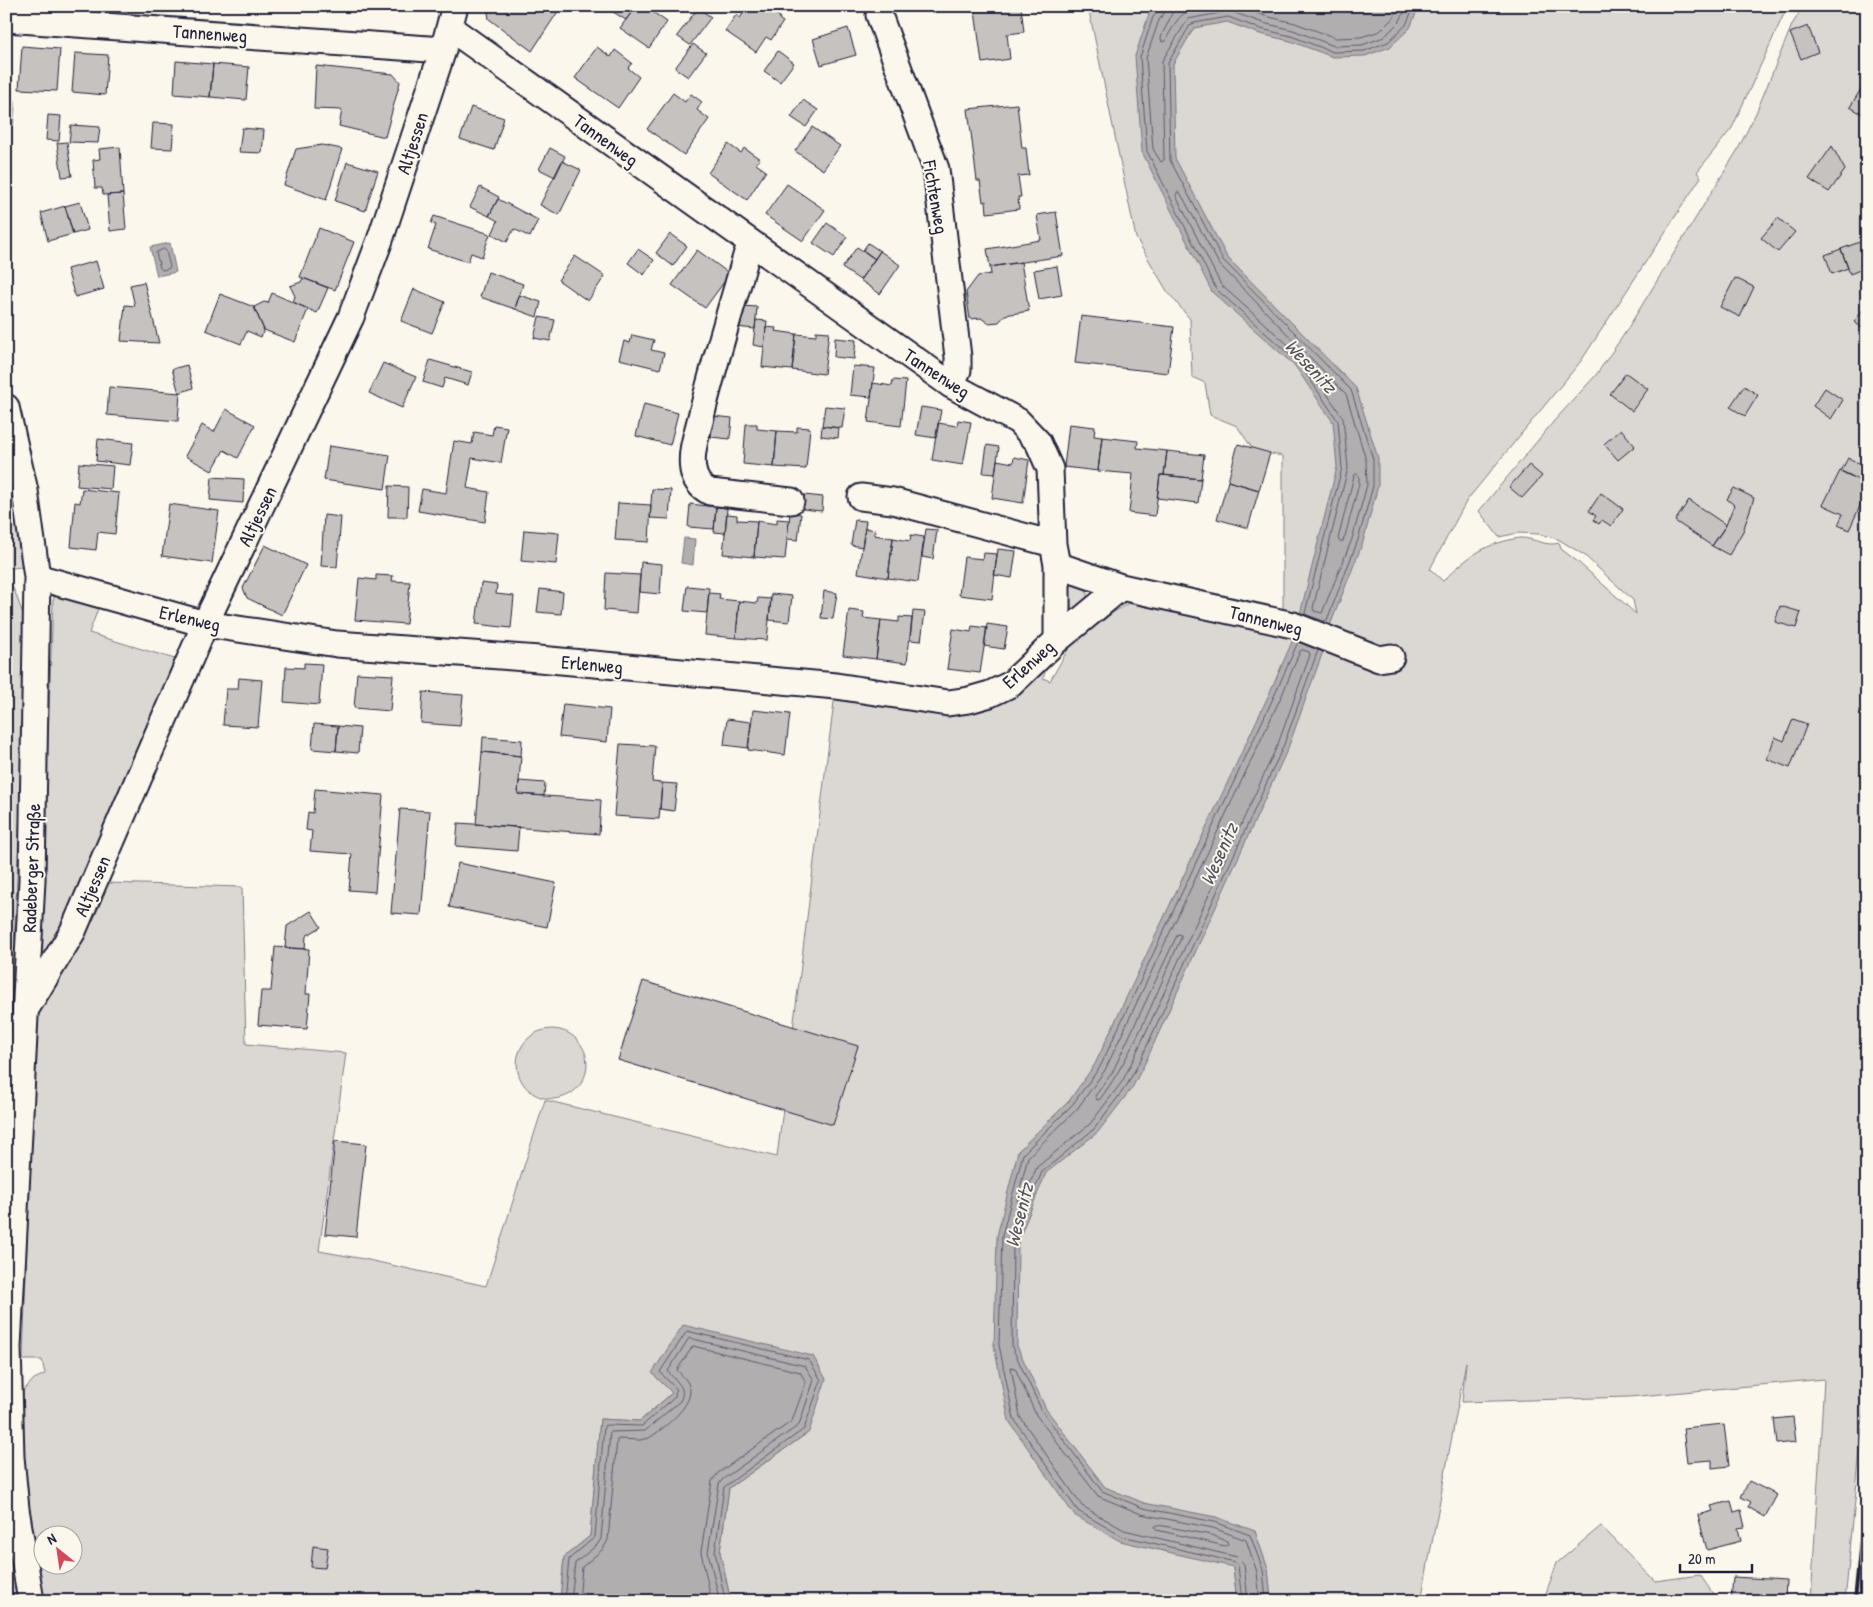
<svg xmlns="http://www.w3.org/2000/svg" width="1873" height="1607" font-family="'Patrick Hand',sans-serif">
	<rect width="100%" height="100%" fill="#fbf7ec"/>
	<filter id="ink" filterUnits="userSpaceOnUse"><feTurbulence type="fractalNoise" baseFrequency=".02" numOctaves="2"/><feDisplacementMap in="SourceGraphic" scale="10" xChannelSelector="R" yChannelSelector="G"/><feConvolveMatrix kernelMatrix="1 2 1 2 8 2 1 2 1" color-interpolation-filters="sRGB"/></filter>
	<g filter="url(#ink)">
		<path fill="#dbd8d3" stroke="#7e7d87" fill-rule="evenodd" d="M1088 6H1789L1783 16 1732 128 1697 172 1701 177 1581 361 1467 500 1430 569 1443 581C1461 563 1479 547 1505 541 1510 540 1516 538 1521 538 1534 538 1546 547 1559 543L1561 549 1578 562 1636 614 1633 600 1584 555 1558 539 1539 534 1518 533 1499 537 1479 511 1554 421 1596 375 1623 336 1737 151 1756 113 1792 25 1803 6H1867V1380L1845 1601H1811L1824 1379 1629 1397 1462 1402 1466 1362 1421 1601H1271L1268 1569 1233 1567 1237 1601H724L730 1597 720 1552 729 1488 809 1432 672 1393 640 1421 600 1419 590 1536 564 1557 560 1601H44L28 1513 24 1458 23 1391 34 1379 45 1374 42 1360H23L35 1014 106 883 242 887 246 1044 346 1053 319 1251 364 1259 486 1286 545 1100 777 1157 836 686 969 700 1057 640 1043 678 1050 681 1070 646 1114 612 1134 600 1283 614V456L1254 451 1237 426 1210 415 1205 383 1192 377 1190 319 1167 291 1136 238ZM42 1534H72V1564H42Z
			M6 459 23 540 22 567 13 568 6 567Z
			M6 580 9 581 15 592 24 617 26 672 6 1130Z
			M1070 582 1084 585C1092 597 1083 604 1075 614L1071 606Z
			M58 591 101 601 89 633 178 660 50 954 40 957 53 600Z
			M517 1064a35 35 0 1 1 70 0a35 35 0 1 1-70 0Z
			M1601 1526 1655 1581 1700 1575 1713 1594 1714 1601H1543L1557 1563Z
			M6 1536 18 1601H6Z"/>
		<path fill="#b1aeb0" stroke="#787681" d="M1156 6H1419L1410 28 1390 47 1365 56 1333 57 1290 41 1260 34 1227 22 1194 28 1173 64 1175 158 1227 257 1356 388 1378 458V486L1363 542 1329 628 1299 618 1337 467 1333 422 1295 366 1212 292 1142 152 1135 56 1149 14Z
			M170 243 176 272 157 276 150 247Z
			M684 538 695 539 693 565 681 563Z
			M1295 635 1325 646 1288 748 1146 1061 1132 1088 1098 1132 1046 1173 1018 1241 1017 1346 1046 1409 1105 1487 1144 1503 1216 1517 1255 1531 1268 1569 1271 1601H1237L1233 1567 1120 1541 1074 1515 1009 1421 994 1346 997 1236 1018 1151 1069 1101 1095 1064 1271 690Z
			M683 1325 813 1356 826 1379 809 1432 729 1488 720 1552 730 1598 724 1601H560L564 1557 590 1536 600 1419 640 1421 672 1393 652 1373Z"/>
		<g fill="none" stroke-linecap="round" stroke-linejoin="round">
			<path stroke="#5b5a6a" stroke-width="1" d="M1159 6V11L1153 17 1140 57 1147 151 1216 289 1299 363 1338 421 1342 468 1305 613 1307 615 1324 621 1327 620 1358 540 1373 486V459L1351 390 1223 260 1170 160 1168 63 1190 25 1194 23 1228 17 1261 29 1291 36 1333 52 1364 51 1388 42 1406 25 1414 6
				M1166 6 1164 13 1159 20 1146 58 1153 149 1161 162 1164 160 1162 61 1188 19 1230 11 1263 23 1293 30 1334 46 1362 45 1384 37 1400 21 1407 6
				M1173 6C1173 17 1164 28 1161 38L1162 42 1165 41C1180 15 1179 11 1209 6
				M1238 6 1265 16 1295 23 1336 38 1361 37 1380 31 1394 17 1399 6
				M1178 192 1181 194 1219 264 1346 394 1366 460 1367 485 1352 539 1322 613 1314 611 1313 608 1348 468 1343 418 1304 359 1221 285 1176 196Z
				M164 249 166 251 170 267 168 269 162 270 160 268 156 253Z
				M1357 474 1359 476V484L1345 536 1343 541 1340 542 1338 539 1354 476Z
				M1303 650 1309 652 1310 655 1278 744 1135 1056 1122 1082 1090 1124 1037 1167 1022 1202 1019 1203 1017 1200 1028 1157 1077 1109 1105 1070 1282 695 1300 651Z
				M1178 934 1181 935V938C1157 991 1135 1052 1100 1099L1097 1100 1095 1096 1112 1073Z
				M1158 1525 1211 1535 1227 1541 1228 1544 1225 1546 1157 1530 1155 1527Z
				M565 1601 569 1559 595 1537 604 1426 607 1425 642 1426 675 1397 676 1389 660 1372 687 1331 809 1360 821 1380 804 1429 724 1487 715 1552 724 1595 723 1601
				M571 1601 575 1563 597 1545 601 1539 610 1432 645 1431 680 1401C688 1386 674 1381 668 1371L689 1338 805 1366 814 1380 799 1425 723 1479 719 1484 708 1552 718 1594 717 1601
				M579 1601 582 1567 603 1549 608 1540 617 1440 619 1439 640 1440 649 1438C663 1429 696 1404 689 1386 687 1379 681 1375 677 1370L693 1346 800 1372 806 1382 792 1421 718 1473 712 1481 701 1552 710 1594 709 1601
				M1242 1601 1238 1566 1235 1562 1122 1536 1078 1511 1014 1419 999 1345 1002 1236 1023 1154 1072 1105 1100 1067 1276 692 1298 642
				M1248 1601 1244 1564 1237 1557 1124 1530 1082 1506 1020 1417 1011 1367 1015 1368 1036 1415 1098 1496 1141 1514 1213 1528 1246 1540 1257 1572 1260 1601
				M1266 1601 1263 1570 1250 1535 1215 1522 1143 1508 1102 1491 1042 1411 1012 1347 1013 1240 1042 1172 1094 1129 1127 1085 1141 1059 1283 747 1318 650"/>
		</g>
		<path fill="#c6c2c0" stroke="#22223b" d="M487 6H554L559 10 532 51 489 19Z
			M612 6H636L626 20 610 10Z
			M636 6H644L667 22 649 48 620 28Z
			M644 6H657L653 12Z
			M748 6H765L780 17 779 19 783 22 771 40 766 37 756 52 725 31 736 15 740 18Z
			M985 6H1021L1024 32 1007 34 1010 59 982 63 975 11 986 10Z
			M698 8 711 17 690 45 677 36Z
			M1808 26 1818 52 1801 59 1790 33Z
			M848 28 856 55 821 65 813 39Z
			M693 44 706 53 688 77 675 68Z
			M22 46 60 49 57 91 19 89Z
			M597 47 611 57 615 50 632 63 628 68 639 77 618 108 575 78Z
			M778 51 794 63 780 82 764 71Z
			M75 53 108 55 105 95 72 92Z
			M176 61 213 64 210 97 174 94Z
			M213 64 249 67 246 100 210 97Z
			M316 66 393 74 400 82 385 137 339 126 342 110 314 109Z
			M1864 84 1867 86V117L1850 107Z
			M673 93 685 102 691 94 702 102 697 110 709 119 684 155 647 129Z
			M803 100 818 110 806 127 791 117Z
			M6 101 15 102 13 126 6 125Z
			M1017 104 1022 148H1026L1029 175 1018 176 1021 197H1018L1019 209 987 213 986 201 983 202 980 181H977L968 109Z
			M471 107 504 118 494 150 460 139Z
			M48 115 61 116 59 141 46 140Z
			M153 123 174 124 172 149 151 148Z
			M71 125 100 127 98 143 69 142Z
			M812 127 840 146 823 170 795 151Z
			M242 128 264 130 262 153 239 152Z
			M67 142 72 176 62 177 57 143Z
			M728 144 741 153 744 148 760 159 756 164 766 171 747 200 708 173Z
			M322 145 342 149 326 200 284 185 296 149Z
			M1832 146 1845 170 1829 192 1809 179Z
			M120 147 123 194 103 195 102 188H95L93 160 100 159 99 149Z
			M550 148 565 156 555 177 539 169Z
			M562 161 581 170 559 215 540 205Z
			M347 162 378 171 365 211 335 201Z
			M787 184 825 210 803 241 765 215Z
			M480 187 499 197 489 216 470 207Z
			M123 194 126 229 110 231 107 195Z
			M498 199 538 220 530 237 514 229 507 242 492 234 498 221 489 216Z
			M80 202 88 230 73 234 65 206Z
			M65 206 73 234 48 241 41 213Z
			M1056 212 1063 256 990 267 987 249 1041 240 1037 215Z
			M434 216 490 234 482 257 471 253 468 262 428 249 436 225 431 223Z
			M1778 218 1795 232 1778 252 1761 238Z
			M827 223 847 237 834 257 813 243Z
			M319 228 354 242 335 290 300 277Z
			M670 234 687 246 673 266 656 253Z
			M1865 240 1867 267 1850 274 1841 249Z
			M868 243 880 251 875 259 863 250Z
			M857 247 875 259 860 280 842 268Z
			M638 249 654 260 644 275 628 263Z
			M1841 249 1848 268 1832 274 1825 255Z
			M697 250 730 274 705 308 672 285Z
			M880 251 900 265 880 294 860 280Z
			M575 256 605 276 588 301 558 280Z
			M96 261 104 289 75 297 67 269Z
			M1021 262 1029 311 1005 315 999 322 988 323 981 318 970 319 966 292 978 276 991 274 990 267Z
			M1057 266 1062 295 1039 299 1034 270Z
			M488 272 523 284 515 309 480 297Z
			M303 278 328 288 317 313 293 302 295 296 290 286 301 282Z
			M1735 278 1754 287 1740 317 1720 307Z
			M144 282 159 343 121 341 125 305 135 306 130 285Z
			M414 289 445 302 432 333 401 321Z
			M272 293 308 309 295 342 264 330 254 307 264 302 268 303Z
			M220 294 254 307 264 330 261 337 247 331 241 344 206 330Z
			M519 295 541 302 537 317 515 309Z
			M1867 304V331L1854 322Z
			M741 306 757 307 755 329 735 327Z
			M1081 316 1174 327 1168 373 1075 363Z
			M539 317 555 320 550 341 534 338Z
			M756 320 767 321 764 347 753 345Z
			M766 327 776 328 775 331 796 334 792 370 762 367Z
			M816 331 829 332 824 374 792 370 796 334 816 336Z
			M632 335 654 340 651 350 664 353 660 369 619 359 624 341 630 343Z
			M835 338 856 340 854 359 834 357Z
			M430 360 472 372 468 385 445 378 442 388 423 382Z
			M383 363 416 377 402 408 369 393Z
			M187 365 193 388 179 393 172 369Z
			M853 366 875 368 871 397 850 395Z
			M1626 373 1648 389 1632 411 1610 394Z
			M893 380 906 381 901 426 868 422 873 383 892 386Z
			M1744 386 1758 395 1745 416 1730 407Z
			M109 387 180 393 178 421 107 415Z
			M1825 388 1843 400 1831 419 1813 406Z
			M644 404 678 413 670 445 636 436Z
			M825 406 845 408 842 428 822 426Z
			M921 407 941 410 936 438 916 435Z
			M226 409 255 425 238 458 224 450 212 471 185 456 202 425 214 432Z
			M713 416 732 418 730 439 711 437Z
			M958 420 971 422 963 465 932 460 938 423 957 426Z
			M746 424H757V429L777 431 774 467 743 464Z
			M1069 424 1095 427 1094 436 1102 437 1098 471 1064 467Z
			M494 425 507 427 501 463 472 458 467 488 489 492 485 522 418 511 422 489 446 493 454 441 472 444 474 432 492 435Z
			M822 426 839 428 838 438 821 436Z
			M797 427 810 428 806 469 774 467 777 431 797 432Z
			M1621 429 1635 446 1618 460 1604 444Z
			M1102 437 1138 441 1137 448 1167 451 1164 475H1160L1155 516 1129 513 1133 474 1098 471Z
			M98 439 133 443 130 465 96 461Z
			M1238 444 1270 453 1259 490 1228 481Z
			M987 445 999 447 995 474 983 473Z
			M329 446 390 455 385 489 324 480Z
			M1167 451 1204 455 1201 479 1164 475Z
			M1014 457 1029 460 1023 503 992 498 997 460 1013 463Z
			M1848 458 1865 466 1858 479 1841 471Z
			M79 463 113 466 111 489 77 486Z
			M1529 465 1542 476 1522 498 1509 487Z
			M1840 471 1867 484V507L1861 504 1849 530 1838 525 1843 514 1823 505Z
			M1160 475 1201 479 1198 503 1157 498Z
			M212 477 244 479 243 503 210 500Z
			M1228 481 1259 490 1248 528 1217 519Z
			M389 486 408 487 407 517H388Z
			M1734 488 1754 498 1743 531 1729 555 1712 546 1726 525 1734 505 1727 499Z
			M82 489 119 493 115 534 98 532 96 550 71 547 75 502 80 503Z
			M652 489 671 490 669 519 650 518Z
			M1601 493 1623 509 1611 526 1602 520 1599 524 1593 520 1596 516 1589 511Z
			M804 495 823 497 822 511 802 509Z
			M1689 500 1726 525 1712 546 1675 521Z
			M618 503 651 505 649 542 615 540Z
			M169 504 219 511 212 563 162 556Z
			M690 504 716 507 714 529 688 527Z
			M716 507 727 508 725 533 714 532Z
			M790 513 801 514 798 540 787 539Z
			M727 514 737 515V520L757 521 754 557 723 554Z
			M324 515 341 517 337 567 321 566Z
			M777 519 789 520 785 559 754 557 757 521 777 524Z
			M855 520 866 521 862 547 851 545Z
			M865 528 875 530 874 535 893 538 888 578 858 573Z
			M926 529 937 530 933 559 922 557Z
			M524 530 559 533 556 564 521 561Z
			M911 535 924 537 918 582 888 578 893 538 910 541Z
			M265 545 306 565 282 615 247 598 243 588Z
			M998 549 1016 551 1012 578 994 575Z
			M984 553 997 554 992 599 959 595 964 557 983 559Z
			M641 562 662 564 660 594 639 592Z
			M606 573 640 575 637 613 604 610Z
			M376 575 393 576 392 581 410 582 406 624 355 620 359 578 376 580Z
			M481 583 497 585 496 594 514 596 511 628 476 624Z
			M687 586 709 588 707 613 684 611Z
			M540 589 563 592 561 614 537 612Z
			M824 591 837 593 833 619 821 618Z
			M709 593 720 594 719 599 739 601 736 638 705 635Z
			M771 594 792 596 789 622 769 620Z
			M758 598 771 599 767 640 736 638 739 601 757 603Z
			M1780 606 1801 612 1796 628 1775 622Z
			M849 610 864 612 863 618 881 620 876 659 843 655Z
			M913 611 925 612 921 641 910 640Z
			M899 617 912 618 907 663 876 659 881 620 899 622Z
			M987 624 1008 627 1004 649 984 646Z
			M972 626 987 628 980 673 947 669 953 629 971 632Z
			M304 663 322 664 319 705 284 702 286 667 304 668Z
			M357 673 393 675 390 711 354 708Z
			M239 678 262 680 258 727 223 725 226 689H238Z
			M423 692 463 695 460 726 421 723Z
			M563 704 610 709 607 742 559 737Z
			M753 710 790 714 785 755 748 750Z
			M727 719 751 722 748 748 724 745Z
			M1793 719 1807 724 1790 768 1767 759 1775 737 1784 741Z
			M314 724 338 726 336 751 312 749Z
			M338 726 360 728 358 753 336 751Z
			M483 737 522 740 521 756 482 752Z
			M620 744 655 746 652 782 662 783 659 819 614 816Z
			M482 752 521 756 518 794 601 800 599 834 476 824Z
			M519 781 545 783 544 796 518 794Z
			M662 783 677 784 674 811 660 809Z
			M315 789 383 795 375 892 349 890 352 854 310 851 312 831 306 830 308 812 313 813Z
			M400 809 430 811 421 915 391 913Z
			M458 823 519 827 517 851 456 846Z
			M458 863 556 883 547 927 449 907Z
			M311 911 321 927 306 936 305 949 285 948 287 926Z
			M275 947 309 949 306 994H310L307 1029 258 1025 261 991H271Z
			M643 981 858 1046 833 1125 618 1060Z
			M335 1141 366 1144 356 1237 325 1234Z
			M1793 1417 1796 1442 1777 1444 1774 1419Z
			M1724 1424 1729 1466 1712 1468V1460L1687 1462 1683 1428Z
			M1749 1481 1777 1495 1765 1517 1748 1507 1751 1502 1741 1497Z
			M1731 1501 1734 1512 1741 1510 1745 1527 1738 1528 1741 1541 1707 1550 1698 1515 1713 1511 1711 1506Z
			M313 1546 328 1548 325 1568 311 1567Z
			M1733 1577 1786 1580 1785 1601H1731Z
			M1493 1595 1505 1599 1504 1601H1491Z
			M1452 1596 1466 1601H1451Z"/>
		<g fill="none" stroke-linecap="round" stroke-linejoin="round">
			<defs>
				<path id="street" d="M879 15 936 169 958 357V370L951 385
					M6 19 443 50
					M450 28 951 385 1018 421 1038 442 1050 469 1053 544 1057 565 1121 587 1293 625 1379 659 1391 657
					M751 243 746 256C731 309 714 363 701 417 697 434 690 452 693 470 695 481 700 487 710 492L791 501
					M6 407 25 491 37 577 32 880 8 1347 11 1457 16 1509 31 1601
					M861 497 893 501 1053 544
					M37 577 205 624 337 644 539 659 836 686 948 703 969 700 990 694 1011 684 1057 640V565
					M1057 640 1121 587
					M26 1009 73 931 205 624 351 317 380 240 443 50 455 6"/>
			</defs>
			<use href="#street" stroke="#22223b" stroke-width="29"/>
			<use href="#street" stroke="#fbf7ec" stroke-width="25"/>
			<path stroke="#22223b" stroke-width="4" d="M1855 1601 1867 1477"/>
		</g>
	</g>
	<g text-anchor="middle" stroke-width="4" stroke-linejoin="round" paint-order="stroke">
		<g font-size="19" fill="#22223b" stroke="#fbf7ec">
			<text transform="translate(210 33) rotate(4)" y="7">Tannenweg</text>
			<text transform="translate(606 140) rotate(36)" y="7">Tannenweg</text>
			<text transform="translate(412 143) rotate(-72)" y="7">Altjessen</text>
			<text transform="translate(936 197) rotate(80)" y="7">Fichtenweg</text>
			<text transform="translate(937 373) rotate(33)" y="7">Tannenweg</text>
			<text transform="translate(257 516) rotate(-64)" y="7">Altjessen</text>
			<text transform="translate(190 618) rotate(13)" y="7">Erlenweg</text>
			<text transform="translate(1266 620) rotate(14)" y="7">Tannenweg</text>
			<text transform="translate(592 664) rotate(5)" y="7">Erlenweg</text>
			<text transform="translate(1028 664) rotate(-42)" y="7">Erlenweg</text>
			<text transform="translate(31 868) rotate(-88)" y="7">Radeberger Straße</text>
			<text transform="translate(92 886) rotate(-67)" y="7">Altjessen</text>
		</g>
		<g font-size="20" font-style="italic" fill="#545364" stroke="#fbf7ec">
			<text transform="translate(1311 366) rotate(47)" y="7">Wesenitz</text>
			<text transform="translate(1219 854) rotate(-66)" y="7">Wesenitz</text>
			<text transform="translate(1019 1215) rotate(-76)" y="7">Wesenitz</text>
		</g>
	</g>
	<rect width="1873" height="1607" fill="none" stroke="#fbf7ec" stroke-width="25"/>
	<rect x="12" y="12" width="1848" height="1582" fill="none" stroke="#22223b" stroke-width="2" filter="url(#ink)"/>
	<g transform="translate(58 1550) rotate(330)"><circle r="24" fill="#fbf7ec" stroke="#a4a2a5"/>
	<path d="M0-4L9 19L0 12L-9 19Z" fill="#d1495b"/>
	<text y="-8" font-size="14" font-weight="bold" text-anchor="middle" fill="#22223b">N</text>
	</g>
	<path d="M1680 1564v8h72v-8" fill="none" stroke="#22223b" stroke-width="2.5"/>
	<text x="1688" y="1564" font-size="15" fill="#22223b" stroke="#fbf7ec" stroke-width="4" paint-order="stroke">20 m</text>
</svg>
